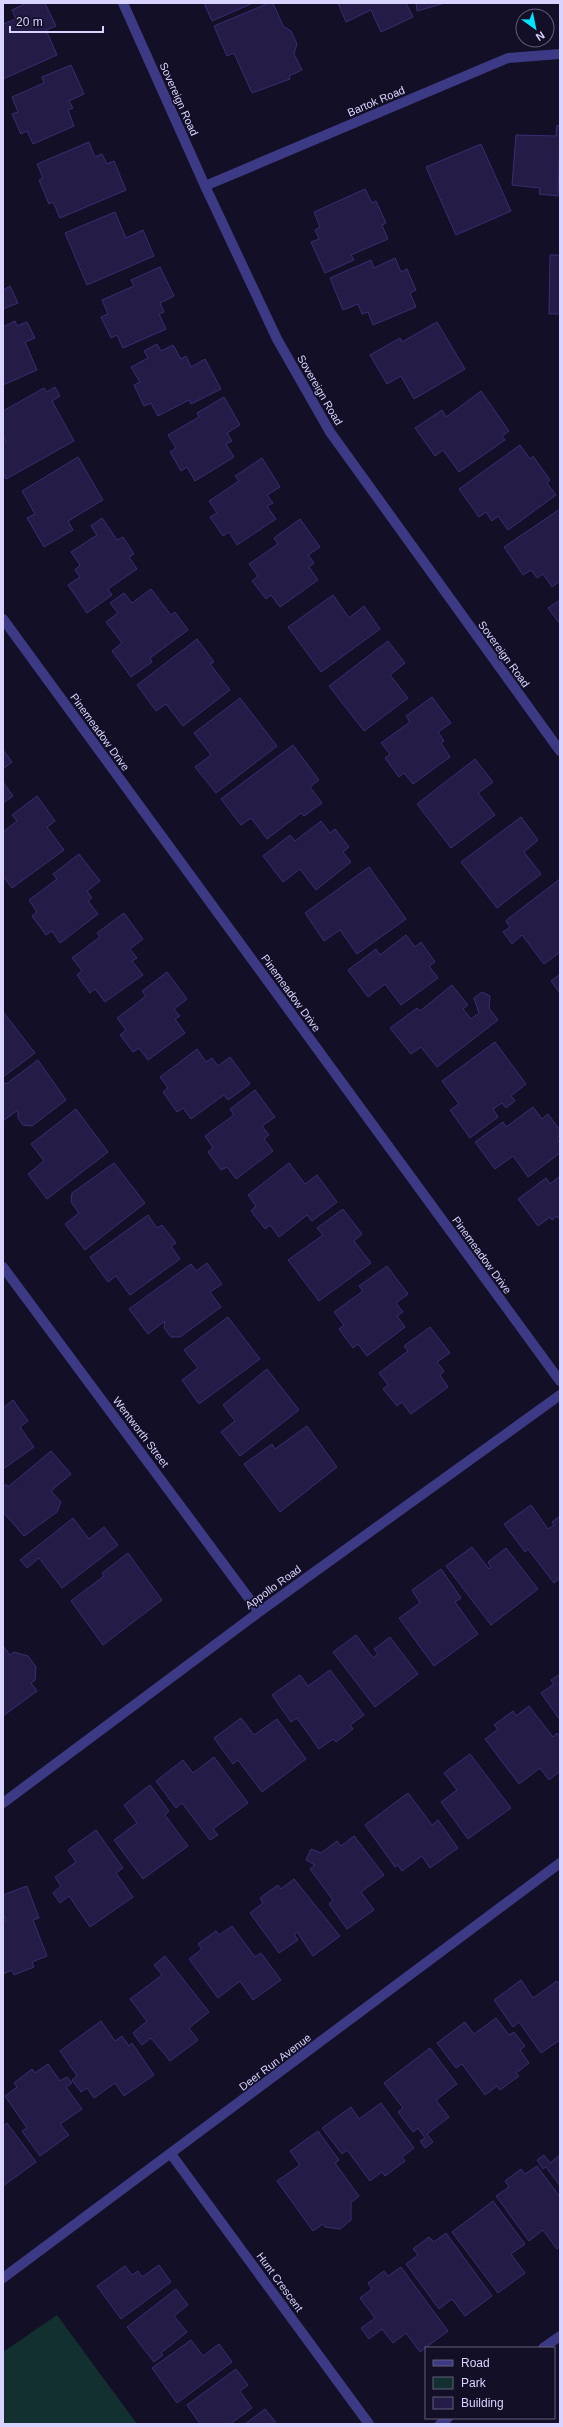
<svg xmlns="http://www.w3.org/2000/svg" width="563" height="2427" font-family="Helvetica,sans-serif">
	<rect width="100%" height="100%" fill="#130f26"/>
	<path fill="#12302f" d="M57 2315 137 2424H3V2352Z"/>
	<path fill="#241b47" stroke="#3b2d73" d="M27 3H45L56 26 46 30 57 55 3 79V24L16 19 12 10Z
		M204 3H253L212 21Z
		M269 3H273L283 26 291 31 297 44 294 54 302 70 289 76 290 79 252 93 234 53 227 56 214 26Z
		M338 3H406L413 17 381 32 371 10 346 22Z
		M416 3H445L417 11Z
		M71 65 84 94 69 101 73 108 68 110 74 126 33 144 27 131 21 134 12 114 18 112 12 97 44 83 42 77Z
		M557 125 560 126 558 196 539 194 540 188 512 185 516 135 556 136Z
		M89 142 95 157 102 154 107 164 114 161 126 190 60 218 53 202 49 204 39 180 43 178 37 164Z
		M481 144 511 211 456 235 426 167Z
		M365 189 372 203 376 201 386 223 382 225 388 239 351 255 354 260 325 273 311 242 319 239 315 230 320 227 314 212Z
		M115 212 126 238 143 230 154 256 87 285 65 233Z
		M550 255H560V314H549Z
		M395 258 401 272 407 269 416 290 410 293 416 307 373 325 368 312 362 314 358 304 343 310 330 278 371 260 374 268Z
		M160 267 174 296 160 303 164 312 159 314 166 329 123 348 117 335 111 338 101 317 108 314 102 300 134 286 131 280Z
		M10 286 18 303 3 309V290Z
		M15 321 17 326 27 322 35 338 25 342 37 370 3 385V327Z
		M437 322 465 369 414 399 401 376 387 384 370 355 400 338 402 342Z
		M157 344 161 351 173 345 181 359 186 356 191 367 205 359 221 389 191 404 189 400 158 416 151 403 144 406 134 385 140 382 131 367 148 358 144 351Z
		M55 387 60 396 52 401 74 441 6 479 3 473V443L6 441 3 435V411L44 388 47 392Z
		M481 391 509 431 502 436 505 440 459 472 443 450 435 456 415 428 442 410 446 417Z
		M224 397 240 425 227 433 232 441 226 444 234 457 195 481 187 467 181 471 170 452 176 448 168 435 199 417 197 413Z
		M520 445 530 459 533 456 550 480 547 483 556 495 508 530 498 516 492 521 486 512 479 517 459 489Z
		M78 457 103 500 68 521 73 530 44 547 27 518 35 514 22 491Z
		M262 458 280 487 267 495 273 503 267 506 276 519 237 545 229 532 223 536 210 517 217 513 209 501 239 481 235 476Z
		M560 509V581L552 587 543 574 537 578 531 570 523 575 504 547Z
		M102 518 117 540 123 537 134 554 129 557 137 569 108 589 112 595 87 613 68 585 80 577 75 570 80 565 71 552 97 535 91 526Z
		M300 519 320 547 308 555 314 563 309 567 318 580 280 607 271 595 266 599 252 581 258 576 249 564 278 544 274 538Z
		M151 589 171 615 175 612 188 630 150 658 152 662 131 677 112 651 122 643 106 622 118 613 110 603 124 593 132 603Z
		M333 595 349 618 364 606 380 629 321 672 288 627Z
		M560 600V624L548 608Z
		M197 639 214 662 210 664 230 690 183 726 166 704 156 711 137 685Z
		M388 641 405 663 390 675 408 698 364 731 329 686Z
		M432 697 451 723 438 732 444 741 441 743 450 757 413 784 404 773 399 777 385 758 390 754 381 743 410 722 406 716Z
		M240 698 277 746 216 793 195 767 211 755 194 733Z
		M293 745 319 780 310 787 322 803 304 816 301 813 267 839 251 818 241 825 221 799Z
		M3 750 12 762 3 769Z
		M475 759 493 782 478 793 495 815 451 848 417 804Z
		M3 782 13 796 3 803Z
		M37 796 55 821 47 827 64 850 12 888 3 876V832L17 821 12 815Z
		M521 817 538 840 524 852 541 874 497 908 461 862Z
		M321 821 330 833 335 829 349 847 343 852 351 862 316 890 300 869 283 882 263 856 290 835 295 841Z
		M79 854 100 881 87 891 92 898 88 901 98 914 60 943 52 931 46 935 32 916 37 912 29 900 57 879 53 874Z
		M369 867 406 919 357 954 340 930 324 941 305 913Z
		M560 879V952L544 964 522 935 512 944 503 932 510 927 506 921 509 918Z
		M124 913 143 939 130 949 137 958 132 961 143 975 105 1002 95 989 90 993 77 975 82 971 72 958 100 937 97 933Z
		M406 935 415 947 421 942 435 962 429 966 438 978 401 1005 385 984 368 997 348 970 376 949 380 955Z
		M167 972 187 999 174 1009 180 1016 175 1019 185 1033 148 1060 139 1048 133 1052 120 1035 126 1030 117 1018 146 996 142 991Z
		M560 974V993L551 981Z
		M452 985 468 1005 463 1009 471 1019 479 1013 474 998 482 992 490 996 489 1008 498 1020 437 1067 421 1047 411 1054 390 1028 417 1008 420 1011Z
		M4 1013 35 1053 3 1077V1014Z
		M495 1042 526 1084 511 1096 515 1101 506 1108 502 1103 493 1109 498 1117 470 1138 450 1110 459 1104 442 1081Z
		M197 1049 206 1062 212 1058 218 1066 230 1057 250 1084 228 1100 224 1095 191 1119 183 1108 177 1112 163 1092 168 1088 160 1077Z
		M38 1060 66 1100 32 1126 23 1125 18 1118V1110L3 1121V1081L6 1084Z
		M255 1090 275 1117 262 1126 269 1135 264 1139 273 1151 236 1179 227 1167 221 1170 208 1152 213 1148 205 1136 234 1115 230 1109Z
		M533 1107 542 1119 548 1114 560 1130V1135L557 1138 560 1143V1153L528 1177 513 1156 495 1169 475 1142 503 1122 506 1127Z
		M76 1109 108 1152 47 1199 28 1174 44 1161 31 1144Z
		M114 1163 145 1203 85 1250 65 1224 79 1213 71 1202 72 1193Z
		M289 1163 305 1184 317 1175 337 1202 312 1221 307 1215 279 1237 270 1225 265 1229 251 1211 256 1206 248 1195Z
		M560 1176V1220L557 1216 552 1220 550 1217 538 1226 518 1199 546 1178 550 1184Z
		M343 1209 362 1234 354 1241 371 1263 319 1301 288 1260 323 1235 317 1228Z
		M148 1215 157 1228 162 1225 176 1243 171 1246 180 1259 130 1295 116 1276 108 1282 90 1257Z
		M207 1263 222 1284 210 1292 221 1307 180 1337H171L164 1328 165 1321 148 1334 129 1309 191 1264 196 1271Z
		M387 1266 408 1294 396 1303 403 1312 397 1316 405 1327 367 1356 358 1344 353 1348 339 1329 344 1325 334 1312 363 1291 359 1286Z
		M228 1317 260 1359 199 1404 182 1380 198 1368 184 1350Z
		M430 1327 450 1353 437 1362 444 1371 440 1375 448 1387 411 1414 402 1402 397 1406 383 1389 388 1385 379 1373 408 1351 404 1346Z
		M267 1369 299 1410 240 1456 221 1432 235 1421 223 1405Z
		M13 1400 28 1421 20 1427 34 1447 3 1469V1408Z
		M307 1426 337 1467 280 1512 244 1464 272 1444 275 1449Z
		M51 1451 71 1474 51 1491 61 1502 57 1512 24 1536 3 1512V1487L6 1484 8 1487Z
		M531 1505 548 1529 554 1525 552 1522 560 1516V1578L554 1583 528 1549 525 1552 504 1524Z
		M73 1518 89 1539 104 1527 118 1545 62 1588 39 1558 27 1568 20 1560Z
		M472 1547 489 1569 491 1567 488 1562 506 1548 538 1589 491 1625 446 1566Z
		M128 1553 162 1600 103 1645 71 1601 104 1576 102 1573Z
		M441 1569 461 1598 455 1602 478 1634 434 1666 399 1618 420 1603 412 1590Z
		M356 1635 373 1658 378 1654 374 1649 390 1637 418 1674 375 1707 333 1652Z
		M3 1646 10 1655 14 1652 28 1656 36 1667 35 1680 31 1683 37 1691 3 1716Z
		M330 1670 364 1715 350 1725 353 1729 336 1742 333 1739 319 1749 297 1718 291 1722 272 1695 300 1675 308 1686Z
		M560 1674V1720L541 1693 554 1684 551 1680Z
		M529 1706 553 1737 557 1733 560 1737V1771L549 1780 540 1768 519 1784 485 1739 498 1729 494 1725 513 1711 516 1716Z
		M241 1718 254 1735 277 1719 306 1759 262 1792 238 1760 233 1764 214 1738Z
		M470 1754 511 1808 468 1839 441 1802 457 1790 444 1773Z
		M214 1757 248 1803 213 1829 218 1835 210 1840 182 1803 176 1808 156 1781 183 1760 193 1773Z
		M150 1785 169 1811 165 1815 188 1846 143 1879 114 1840 137 1823 124 1805Z
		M408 1793 432 1825 438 1820 458 1848 430 1868 422 1856 402 1871 398 1865 395 1867 365 1825Z
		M96 1830 123 1868 116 1873 133 1897 90 1927 69 1896 60 1903 53 1893 61 1886 55 1877 76 1862 68 1850Z
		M354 1836 384 1875 361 1892 374 1910 347 1929 329 1904 333 1900 310 1869 315 1865 306 1860 311 1849 321 1853 337 1841 341 1846Z
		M294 1879 340 1936 313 1956 297 1932 294 1934 298 1940 279 1953 250 1913 263 1903 260 1898 278 1885 281 1889Z
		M27 1886 39 1918 33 1920 47 1956 32 1962 34 1967 14 1975 12 1970 3 1974V1922L6 1921 3 1913V1895Z
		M232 1926 255 1957 261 1953 281 1980 253 2000 240 1981 218 1998 189 1959 202 1949 198 1944 216 1931 219 1935Z
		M165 1956 209 2012 189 2028 198 2040 170 2061 151 2038 142 2045 133 2033 147 2021 130 1999 162 1975 154 1965Z
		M521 1980 533 1998 557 1981 560 1985V2040L541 2053 519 2022 513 2027 494 2000Z
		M496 2018 509 2035 514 2032 525 2046 520 2050 529 2063 516 2073 519 2076 500 2090 497 2086 485 2095 462 2064 456 2068 437 2043 465 2022 474 2034Z
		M101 2021 115 2041 122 2036 129 2046 132 2043 154 2075 124 2096 115 2083 94 2098 87 2088 81 2092 72 2080 77 2076 60 2051Z
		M430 2048 457 2084 436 2100 449 2117 427 2134 433 2142 425 2148 420 2141 425 2138 418 2128 413 2132 398 2112 403 2108 384 2083Z
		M48 2064 60 2081 67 2077 72 2083 66 2087 82 2109 60 2124 69 2135 40 2156 22 2131 27 2128 5 2096 17 2087 14 2083 32 2069 35 2073Z
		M381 2103 414 2148 402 2157 405 2161 385 2176 382 2172 370 2181 347 2150 342 2154 322 2128 351 2107 359 2119Z
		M7 2123 36 2162 3 2186V2126Z
		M318 2131 339 2160 335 2163 359 2196 351 2203V2220L340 2229 325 2227 323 2224 313 2231 277 2181 300 2165 290 2151Z
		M544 2155 550 2163 560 2155V2186L546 2167 543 2169 537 2160Z
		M537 2166 560 2197V2246L557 2249 543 2230 529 2241 496 2196 509 2187 505 2181 521 2169 525 2174Z
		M493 2201 525 2244 511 2254 525 2273 498 2293 452 2232Z
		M446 2233 492 2296 465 2316 452 2299 439 2309 406 2264 418 2255 413 2249 429 2237 434 2242Z
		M159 2265 171 2282 121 2319 97 2286 125 2266 132 2275 138 2271 142 2277Z
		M401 2267 448 2331 420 2352 406 2333 393 2343 382 2329 369 2339 361 2328 375 2318 360 2298 372 2289 368 2283 384 2271 388 2276Z
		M176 2289 188 2305 174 2316 187 2332 161 2353 163 2355 154 2362 127 2327Z
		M191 2340 203 2356 219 2344 232 2362 177 2403 152 2368Z
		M236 2369 248 2385 240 2391 252 2408 230 2424H200L187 2405Z
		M265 2409 277 2424H245Z"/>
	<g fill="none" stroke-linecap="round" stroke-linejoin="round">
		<path stroke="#3d3a85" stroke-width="10" d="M123 3 205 186 277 339 330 432 560 751
			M205 186 508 58 560 54
			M3 619 560 1381
			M3 1267 259 1612
			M3 1803 259 1612 560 1395
			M171 2154 369 2424
			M3 2278 560 1863
			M543 2348 560 2336
			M440 2424 448 2418"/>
	</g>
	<g text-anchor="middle" stroke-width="3.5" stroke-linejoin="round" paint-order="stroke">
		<g font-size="11" fill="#d9d4ff" stroke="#130f26">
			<text transform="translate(179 99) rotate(66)" y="4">Sovereign Road</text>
			<text transform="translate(376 101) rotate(-23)" y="4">Bartok Road</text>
			<text transform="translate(320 390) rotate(60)" y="4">Sovereign Road</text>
			<text transform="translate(504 654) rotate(54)" y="4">Sovereign Road</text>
			<text transform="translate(100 732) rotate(54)" y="4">Pinemeadow Drive</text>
			<text transform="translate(291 993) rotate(54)" y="4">Pinemeadow Drive</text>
			<text transform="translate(482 1255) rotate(54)" y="4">Pinemeadow Drive</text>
			<text transform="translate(141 1432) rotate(53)" y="4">Wentworth Street</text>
			<text transform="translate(273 1587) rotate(-36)" y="4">Appollo Road</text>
			<text transform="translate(275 2062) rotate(-37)" y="4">Deer Run Avenue</text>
			<text transform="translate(280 2282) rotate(54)" y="4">Hunt Crescent</text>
		</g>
	</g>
	<rect width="563" height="2427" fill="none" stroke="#d9d4ff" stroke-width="8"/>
	<rect x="425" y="2347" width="130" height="72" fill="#130f26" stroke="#625e7d"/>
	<rect x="433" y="2360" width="20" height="6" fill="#3d3a85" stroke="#625e7d"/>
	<text x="461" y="2367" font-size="12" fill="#d9d4ff">Road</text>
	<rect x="433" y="2377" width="20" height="12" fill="#12302f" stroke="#625e7d"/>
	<text x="461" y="2387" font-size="12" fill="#d9d4ff">Park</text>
	<rect x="433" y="2397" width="20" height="12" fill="#241b47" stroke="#625e7d"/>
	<text x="461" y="2407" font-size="12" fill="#d9d4ff">Building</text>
	<g transform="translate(535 28) rotate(147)"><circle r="19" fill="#130f26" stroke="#625e7d"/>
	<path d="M0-3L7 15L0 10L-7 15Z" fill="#00e5ff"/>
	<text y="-6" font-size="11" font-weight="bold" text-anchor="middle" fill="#d9d4ff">N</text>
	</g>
	<path d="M10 26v6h93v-6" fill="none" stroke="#d9d4ff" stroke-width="2"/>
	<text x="16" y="26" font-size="12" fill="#d9d4ff" stroke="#130f26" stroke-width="3" paint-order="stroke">20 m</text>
</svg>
